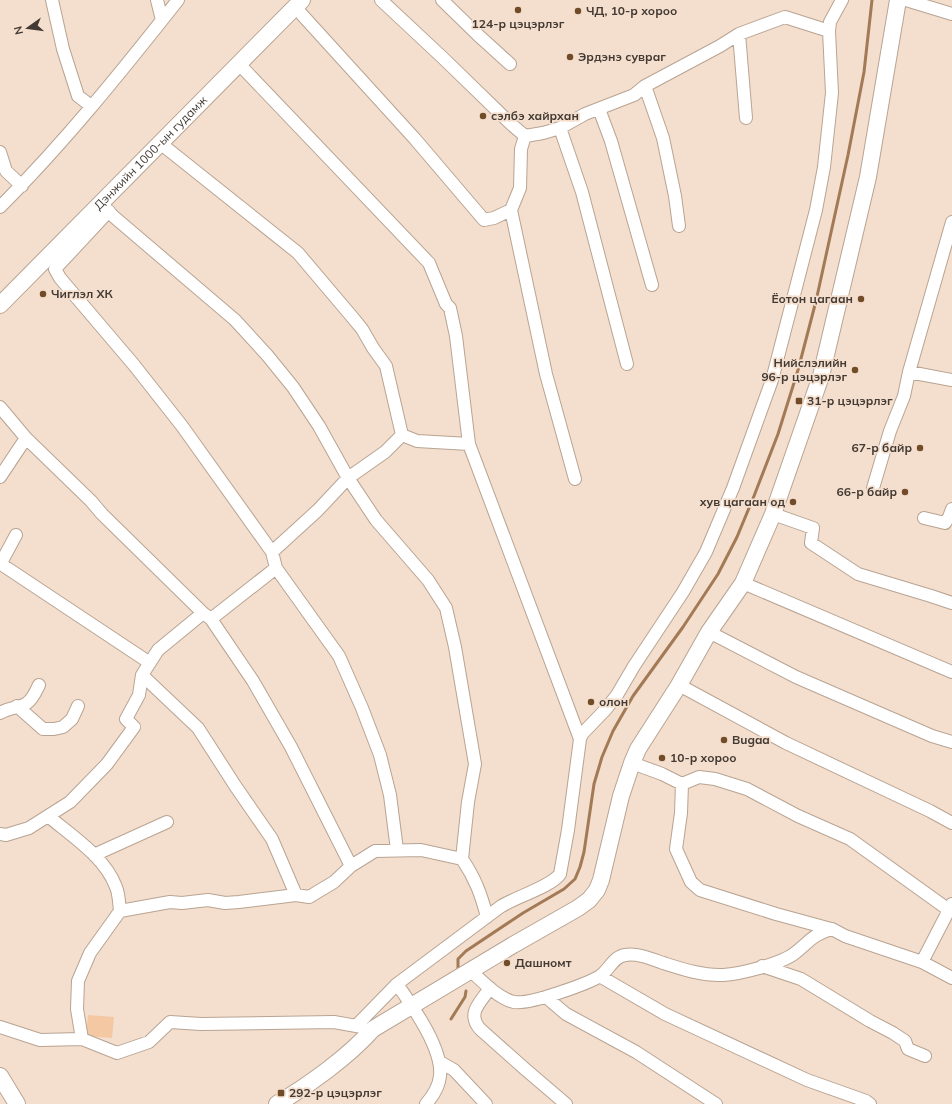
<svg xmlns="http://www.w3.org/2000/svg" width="952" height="1104" font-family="Mulish,sans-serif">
	<rect width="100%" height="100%" fill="#f4decd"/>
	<path fill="#f3c8a3" d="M88 1015 114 1017 112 1038 86 1036Z"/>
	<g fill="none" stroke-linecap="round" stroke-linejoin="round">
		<path stroke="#a37a56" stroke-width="3" d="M458 968V959L466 951 523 913 564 889 575 879 580 867 584 852 594 784 602 757 613 731 633 696 683 627 718 574 737 537 754 496 778 434 798 370 816 301 848 155 864 72 872 0
			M451 1019 465 997 466 991"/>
		<defs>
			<path id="street" d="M52 0 63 49 78 96 91 106
				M157 0 162 20
				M381 0 443 58 511 124 525 136
				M442 0 478 35 510 64
				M906 0 952 14
				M295 7 415 139 484 220 494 218 511 210
				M829 31 830 22 842 0
				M739 34 746 118
				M239 64 429 263 446 304 450 308 456 336 469 444
				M645 86 663 138 675 196 679 226
				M599 109 611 141 652 285
				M560 128 582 192 627 364
				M160 143 298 253 353 318 362 329 373 348 386 366 402 435
				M0 152 6 171 22 186
				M101 203 113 216 235 320 267 355 293 387 319 426 348 478 376 520 428 580 446 608 455 647 475 764 468 802 462 859
				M0 207C64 143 122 71 178 0
				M109 211 55 269 60 278 134 365 182 426 272 552
				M909 372 952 380
				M0 407 26 438 91 501 102 514 203 613
				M0 477 26 438
				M873 488 890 431 904 396 909 372 952 222
				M773 514 813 528 811 543 858 574 931 596 952 603
				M924 518 945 523 949 517 952 509
				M16 535 2 561 4 566 150 663
				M276 568 339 656 362 708 380 755 390 795 397 850
				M743 583 952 672
				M211 619 253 681 291 747 351 866
				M709 632 796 677 932 736 952 742
				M142 675 198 728 236 787 272 839 296 895 309 897 334 882 351 866 375 851 421 850 462 859C475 878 481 894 487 917
				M679 685 786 743 930 811 952 823
				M17 706 43 729H54L63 727 72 719 78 706
				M0 713C9 707 21 708 27 703 33 699 36 691 39 685
				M632 763 662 774 682 784 681 813 676 849 691 882 700 890 776 914 831 929
				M682 784 699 777 715 779 747 789 798 816 850 839 949 910
				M48 816C72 836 105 857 116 887 119 894 119 903 120 911L90 953 78 981 77 1009 82 1039
				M0 834 6 835 29 828 70 802 107 764 134 727 126 719 139 695 142 675 158 650 203 613 211 619 276 568 272 552 318 510 348 478 385 452 402 435 417 441 469 444 580 739
				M94 855 167 822
				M120 911 170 902 182 903 208 900 225 903 239 902 296 895
				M922 962 952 904
				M762 966 801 979 870 1021 893 1033 905 1041 908 1049 925 1056
				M470 970C482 981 499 999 514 1002 529 1005 587 984 600 976 610 969 613 957 625 955 638 953 652 959 663 963 682 969 703 976 723 975 740 974 781 964 795 953 809 942 813 934 832 929L845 936 922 962 952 978
				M601 975 603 978 665 1014 807 1080 866 1101 870 1104
				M397 984C413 1007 443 1049 440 1076 439 1087 433 1096 426 1104
				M490 988C481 1002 466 1013 480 1029L525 1069 566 1104
				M546 997 566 1014 636 1052 716 1104
				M356 1026 397 984 500 907C515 897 551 887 560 874L568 830 580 739 582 734 606 709 617 695 634 666 683 592 706 552 733 488 772 380 816 210 824 167 832 93 829 31 785 17 739 34 720 46 645 86 634 95 585 114 560 128 543 133 525 136 521 149 520 188 511 210 546 374 575 479
				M0 1027 40 1040 82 1039 117 1053 149 1042 170 1022 201 1024 334 1022 362 1027
				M440 1062 454 1070 486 1104"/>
			<g id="secondary">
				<path id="s1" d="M0 305 302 0"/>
				<path d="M0 1076 17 1104"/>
				<path d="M277 1104C309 1085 348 1057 373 1029L513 945 578 908 589 900 597 890 601 880 621 796 632 763 638 749 679 685 709 632 743 583 773 514 821 376 868 177 898 0"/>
			</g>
		</defs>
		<use href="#street" stroke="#b8a493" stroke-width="14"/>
		<use href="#secondary" stroke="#b8a493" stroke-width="18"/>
		<use href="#street" stroke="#fff" stroke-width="12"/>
		<use href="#secondary" stroke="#fff" stroke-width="16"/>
	</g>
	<g fill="#724c29" stroke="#f4decd" stroke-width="1.5">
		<circle cx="518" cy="10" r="4"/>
		<circle cx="578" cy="11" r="4"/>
		<circle cx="570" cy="57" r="4"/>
		<circle cx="483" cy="116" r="4"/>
		<circle cx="43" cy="294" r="4"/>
		<circle cx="861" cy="299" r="4"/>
		<circle cx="855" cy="370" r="4"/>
		<rect x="795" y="397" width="8" height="8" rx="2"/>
		<circle cx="920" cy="448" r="4"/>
		<circle cx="905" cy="492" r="4"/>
		<circle cx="793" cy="502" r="4"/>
		<circle cx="591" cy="702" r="4"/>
		<circle cx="724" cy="740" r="4"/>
		<circle cx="662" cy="758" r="4"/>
		<circle cx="507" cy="963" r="4"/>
		<rect x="277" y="1089" width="8" height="8" rx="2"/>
	</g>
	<g text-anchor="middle" stroke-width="3.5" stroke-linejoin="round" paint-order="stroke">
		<g font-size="12" font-weight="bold" fill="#423a33" stroke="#f4decd" text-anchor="start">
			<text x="586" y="15">ЧД, 10-р хороо</text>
			<text x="518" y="28" text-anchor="middle">124-р цэцэрлэг</text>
			<text x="578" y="61">Эрдэнэ сувраг</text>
			<text x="491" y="120">сэлбэ хайрхан</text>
			<text x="51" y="298">Чиглэл ХК</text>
			<text x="853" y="303" text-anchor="end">Ёотон цагаан</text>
			<text x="847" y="367" text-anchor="end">Нийслэлийн<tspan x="847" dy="14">96-р цэцэрлэг</tspan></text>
			<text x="807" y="405">31-р цэцэрлэг</text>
			<text x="912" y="452" text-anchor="end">67-р байр</text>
			<text x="897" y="496" text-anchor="end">66-р байр</text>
			<text x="785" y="506" text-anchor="end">хув цагаан од</text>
			<text x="599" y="706">олон</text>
			<text x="732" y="744">Bugaa</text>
			<text x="670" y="762">10-р хороо</text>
			<text x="515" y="967">Дашномт</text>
			<text x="289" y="1097">292-р цэцэрлэг</text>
		</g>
		<g font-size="12" fill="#423a33" stroke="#f4decd">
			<text dy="4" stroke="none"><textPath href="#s1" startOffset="214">Дэнжийн 1000-ын гудамж</textPath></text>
		</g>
	</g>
	<g transform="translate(28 28) rotate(256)" stroke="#f4decd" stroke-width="3" paint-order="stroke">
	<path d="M0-3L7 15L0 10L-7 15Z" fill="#423a33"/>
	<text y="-6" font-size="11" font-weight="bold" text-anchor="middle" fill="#423a33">N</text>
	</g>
</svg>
